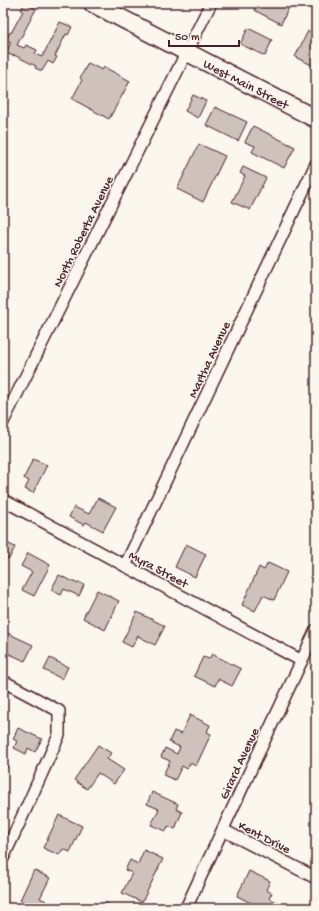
<svg xmlns="http://www.w3.org/2000/svg" width="319" height="911" font-family="'Gochi Hand',sans-serif">
	<rect width="100%" height="100%" fill="#fbf7ec"/>
	<filter id="ink" filterUnits="userSpaceOnUse"><feTurbulence type="fractalNoise" baseFrequency=".025" numOctaves="2"/><feDisplacementMap in="SourceGraphic" scale="8" xChannelSelector="R" yChannelSelector="G"/><feConvolveMatrix kernelMatrix="1 2 1 2 8 2 1 2 1" color-interpolation-filters="sRGB"/></filter>
	<g filter="url(#ink)">
		<path fill="#cfc2bc" stroke="#4a1f2b" d="M25 3 36 9 17 45 24 48 26 45 37 50 35 54 42 57 60 22 72 27 68 35 66 34 55 56 57 57 53 64 48 61 42 71 35 68 36 66 14 55 13 56 6 53 11 42 6 40 10 32 11 33 23 11 21 10Z
			M257 3H280L289 7 281 24 254 10Z
			M248 28 272 40 265 56 240 44Z
			M308 31 316 35V67L295 57Z
			M88 63 102 70 104 67 130 81 109 119 72 99 82 80 80 78Z
			M193 95 206 101 198 118 185 111Z
			M215 107 247 122 238 141 206 125Z
			M253 126 295 147 284 168 252 152 255 146 245 142Z
			M199 144 225 156 203 202 177 189Z
			M243 167 266 178 250 210 232 202 245 176 240 173Z
			M316 221V233L311 231Z
			M33 459 47 465 33 493 25 489 29 481 24 478Z
			M98 498 116 507 103 531 86 522 84 525 69 517 74 507 89 514Z
			M3 541 15 547 9 559 3 556Z
			M186 544 206 554 195 577 175 567Z
			M28 553 50 565 34 596 22 590 32 572 21 566Z
			M268 563 287 572 274 600 263 595 255 611 242 605 259 567 264 570Z
			M59 575 78 584 79 582 84 585 79 596 64 589 61 595 51 590Z
			M97 590 119 601 105 630 83 618Z
			M137 612 165 626 155 645 138 636 132 647 122 642Z
			M5 632 33 645 25 661 3 651V636Z
			M212 654 241 669 232 686 218 679 215 686 194 676 203 657 209 659Z
			M50 658 68 667 62 679 44 670Z
			M190 715 210 725 207 732 211 734 196 766 190 763 187 769 182 766 175 780 163 775 170 761 161 757 165 748 177 754 180 747 169 742 174 731 181 734Z
			M18 728 42 739 35 752 28 748 26 754 14 748 17 741 13 739Z
			M98 745 111 753 107 759 124 770 114 784 98 773 87 789 74 780Z
			M3 763 8 765 3 774Z
			M152 792 178 804 176 809 182 812 175 829 168 826 166 831 151 825 159 809 147 804Z
			M59 815 82 826 70 852 63 849 59 855 43 848Z
			M144 850 163 859 142 902 122 893 132 873 125 870 130 860 138 864Z
			M34 870 50 878 40 898 46 901 42 908H36L20 900Z
			M249 871 270 881 266 890 272 893 269 898 277 902 274 908H261L237 896Z
			M104 902 115 908H101Z"/>
		<g fill="none" stroke-linecap="round" stroke-linejoin="round">
			<defs>
				<path id="street" d="M3 422 211 3
					M3 500 302 661
					M125 566 316 164
					M3 681 59 711V735L29 802 3 858
					M223 830 316 878
					M186 908 316 630"/>
				<g id="primary">
					<path id="s1" d="M92 3 316 119"/>
				</g>
			</defs>
			<use href="#street" stroke="#4a1f2b" stroke-width="14"/>
			<use href="#primary" stroke="#4a1f2b" stroke-width="20"/>
			<use href="#street" stroke="#fbf7ec" stroke-width="11"/>
			<use href="#primary" stroke="#fbf7ec" stroke-width="17"/>
		</g>
	</g>
	<g text-anchor="middle" stroke-width="3" stroke-linejoin="round" paint-order="stroke">
		<g font-size="13" fill="#4a1f2b" stroke="#fbf7ec">
			<text dy="5" stroke="none"><textPath href="#s1" startOffset="174">West Main Street</textPath></text>
			<text transform="translate(82 231) rotate(-64)" y="5">North Roberta Avenue</text>
			<text transform="translate(208 359) rotate(-65)" y="5">Martha Avenue</text>
			<text transform="translate(159 568) rotate(28)" y="5">Myra Street</text>
			<text transform="translate(238 763) rotate(-65)" y="5">Girard Avenue</text>
			<text transform="translate(265 836) rotate(27)" y="5">Kent Drive</text>
		</g>
	</g>
	<rect width="319" height="911" fill="none" stroke="#fbf7ec" stroke-width="16"/>
	<rect x="8" y="8" width="303" height="895" fill="none" stroke="#4a1f2b" stroke-width="1.5" filter="url(#ink)"/>
	<path d="M169 40v6h70v-6" fill="none" stroke="#4a1f2b" stroke-width="2"/>
	<text x="175" y="40" font-size="12" fill="#4a1f2b" stroke="#fbf7ec" stroke-width="3" paint-order="stroke">50 m</text>
</svg>
